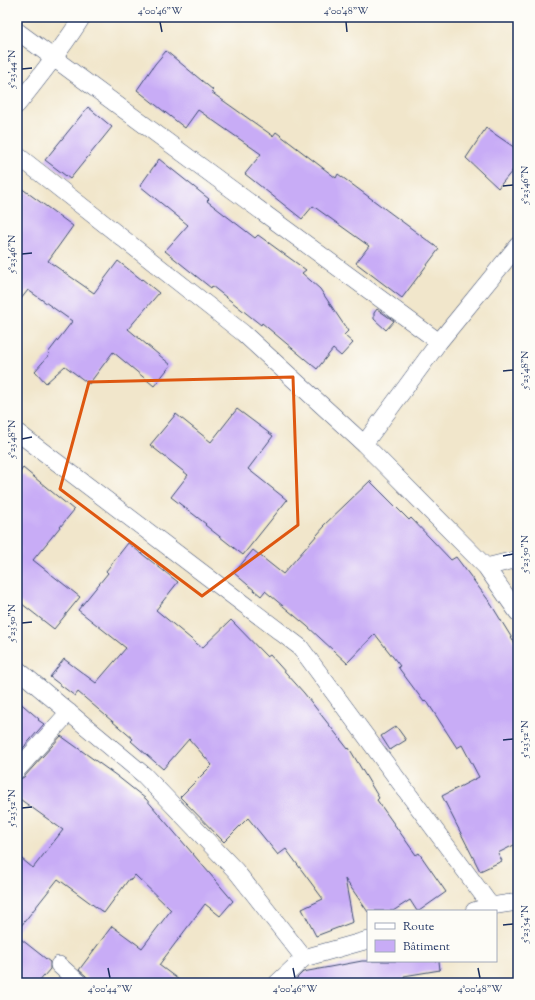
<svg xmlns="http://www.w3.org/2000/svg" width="535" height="1000" font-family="'Sorts Mill Goudy',serif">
	<rect width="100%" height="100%" fill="#fdfcf7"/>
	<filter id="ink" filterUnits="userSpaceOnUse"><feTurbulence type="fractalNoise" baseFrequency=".025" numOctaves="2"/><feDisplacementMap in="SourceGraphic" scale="8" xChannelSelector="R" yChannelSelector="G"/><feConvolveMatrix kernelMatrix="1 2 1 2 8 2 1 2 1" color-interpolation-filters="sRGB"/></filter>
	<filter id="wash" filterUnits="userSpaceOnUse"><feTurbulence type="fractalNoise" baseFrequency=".012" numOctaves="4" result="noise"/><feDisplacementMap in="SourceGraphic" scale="16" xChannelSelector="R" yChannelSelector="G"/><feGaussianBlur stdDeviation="0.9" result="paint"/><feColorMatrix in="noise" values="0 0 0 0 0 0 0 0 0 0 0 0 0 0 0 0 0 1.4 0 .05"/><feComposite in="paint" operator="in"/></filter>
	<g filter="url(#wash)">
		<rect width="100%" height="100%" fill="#f1e6cb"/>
		<g id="blocks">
			<path fill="#c8acf6" d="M166 51 213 90 211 92 273 136 276 132 336 178 338 174 439 249 402 298 356 263 369 246 313 206 302 219 245 174 261 154 198 110 185 128 137 90 155 64Z
				M88 107 112 127 70 179 45 160Z
				M486 128 518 150V164L498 188 466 158Z
				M159 159 209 199 207 201 255 238 258 235 306 270 302 273 320 289 348 331 344 335 353 343 341 356 333 349 317 369 262 323 261 325 212 286 211 288 165 251 188 225 140 186Z
				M17 185 73 226 48 261 94 293 118 261 142 280V279L159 293 128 329 171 365 154 386 113 352 89 384 65 366 46 383 35 371 50 354 48 353 71 323 72 321 28 290 17 304Z
				M377 309 394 321 386 330 374 319V313Z
				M237 409 273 436 248 469 287 500 243 555 205 525 206 524 171 497 188 475 150 445 176 414 211 442Z
				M23 468 74 510 33 560 80 597 54 629 17 600V476Z
				M370 481 409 520 411 518 451 560 456 557 489 601 518 648V843L498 853 502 861 480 871 442 796 479 777 462 745 457 748 426 700 424 702 398 667 400 666 375 634 347 663 307 626 265 591 261 596 234 573 253 550 283 574 324 527 323 526Z
				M128 543 178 582 156 610 202 648 231 620 267 657 270 655 304 693 348 749 349 748 379 798 377 800 416 855 419 853 446 892 419 911H417L410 900 393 911H368V912L345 879 353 922 316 936 302 909 323 899 286 849 278 855 248 818 224 842 180 797 212 765 189 739 163 769 131 741 133 739 78 692 75 696 50 677 64 659 96 683 126 648 78 610 108 573 106 571Z
				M17 700 39 719 38 720 44 724 17 755Z
				M396 726 406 740 390 750 381 736Z
				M61 736 117 776 146 799 233 901 220 916 205 904 159 965 183 983H89L88 980 86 976 79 970 112 926 142 948 171 910 135 875 131 880 129 879 104 913 58 879 17 931V855L33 868 63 830 17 797V780L20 779 24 777Z
				M17 936 50 962V969L38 983H17Z
				M362 961H439L440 970 404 976 405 983H292L303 972Z"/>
		</g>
	</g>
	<g filter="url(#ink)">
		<use href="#blocks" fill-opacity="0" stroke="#3b4a6e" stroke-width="1"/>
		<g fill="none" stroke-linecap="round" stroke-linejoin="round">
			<defs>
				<path id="minor" d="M17 31 439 342
					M17 105C40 76 63 48 82 17
					M17 155 243 333 364 444 486 567 518 613
					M17 432 300 647 491 906
					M364 444 439 342 518 245
					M486 567 518 559
					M17 669 144 775 236 871 304 958
					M17 770 69 712
					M474 911 491 906 518 902
					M59 965 79 983
					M277 983 304 958 368 940"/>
			</defs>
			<use href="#minor" stroke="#3b4a6e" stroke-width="18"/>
			<use href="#minor" stroke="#fff" stroke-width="17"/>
		</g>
	</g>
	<path fill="none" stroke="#de5710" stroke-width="3" stroke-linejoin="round" d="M293 377 298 525 202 596 60 489 89 382Z"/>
	<path fill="none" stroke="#1b2f5e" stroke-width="1.5" d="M160 22 162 32M346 22 347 32M22 69 32 68M503 186 513 185M22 254 32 253M503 371 513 370M22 439 32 437M503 556 513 554M22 623 32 622M503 740 513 739M22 808 32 807M503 925 513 924M108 968 110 978M293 968 295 978M478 968 480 978"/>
	<rect width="535" height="1000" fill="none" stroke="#fdfcf7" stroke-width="44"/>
	<rect x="367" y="910" width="130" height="52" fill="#fdfcf7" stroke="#a3aaba"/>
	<rect x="375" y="923" width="20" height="6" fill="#ffffff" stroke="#a3aaba"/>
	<text x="403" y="930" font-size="12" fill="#1b2f5e">Route</text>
	<rect x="375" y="940" width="20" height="12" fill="#c8acf6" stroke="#a3aaba"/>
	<text x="403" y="950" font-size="12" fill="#1b2f5e">Bâtiment</text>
	<rect x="22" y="22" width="491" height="956" fill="none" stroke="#1b2f5e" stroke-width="1.5"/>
	<g font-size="10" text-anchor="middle" fill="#1b2f5e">
		<text x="160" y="14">4°00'46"W</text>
		<text x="346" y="14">4°00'48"W</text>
		<text transform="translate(11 69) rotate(-90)" y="4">5°23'44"N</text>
		<text transform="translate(524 185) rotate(-90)" y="4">5°23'46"N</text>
		<text transform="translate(11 254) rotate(-90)" y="4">5°23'46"N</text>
		<text transform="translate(524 370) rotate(-90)" y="4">5°23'48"N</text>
		<text transform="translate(11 439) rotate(-90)" y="4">5°23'48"N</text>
		<text transform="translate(524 554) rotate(-90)" y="4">5°23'50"N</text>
		<text transform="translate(11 623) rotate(-90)" y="4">5°23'50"N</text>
		<text transform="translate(524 739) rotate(-90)" y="4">5°23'52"N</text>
		<text transform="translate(11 808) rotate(-90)" y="4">5°23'52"N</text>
		<text transform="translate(524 924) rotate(-90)" y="4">5°23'54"N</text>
		<text x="110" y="992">4°00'44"W</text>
		<text x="295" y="992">4°00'46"W</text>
		<text x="480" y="992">4°00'48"W</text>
	</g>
</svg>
